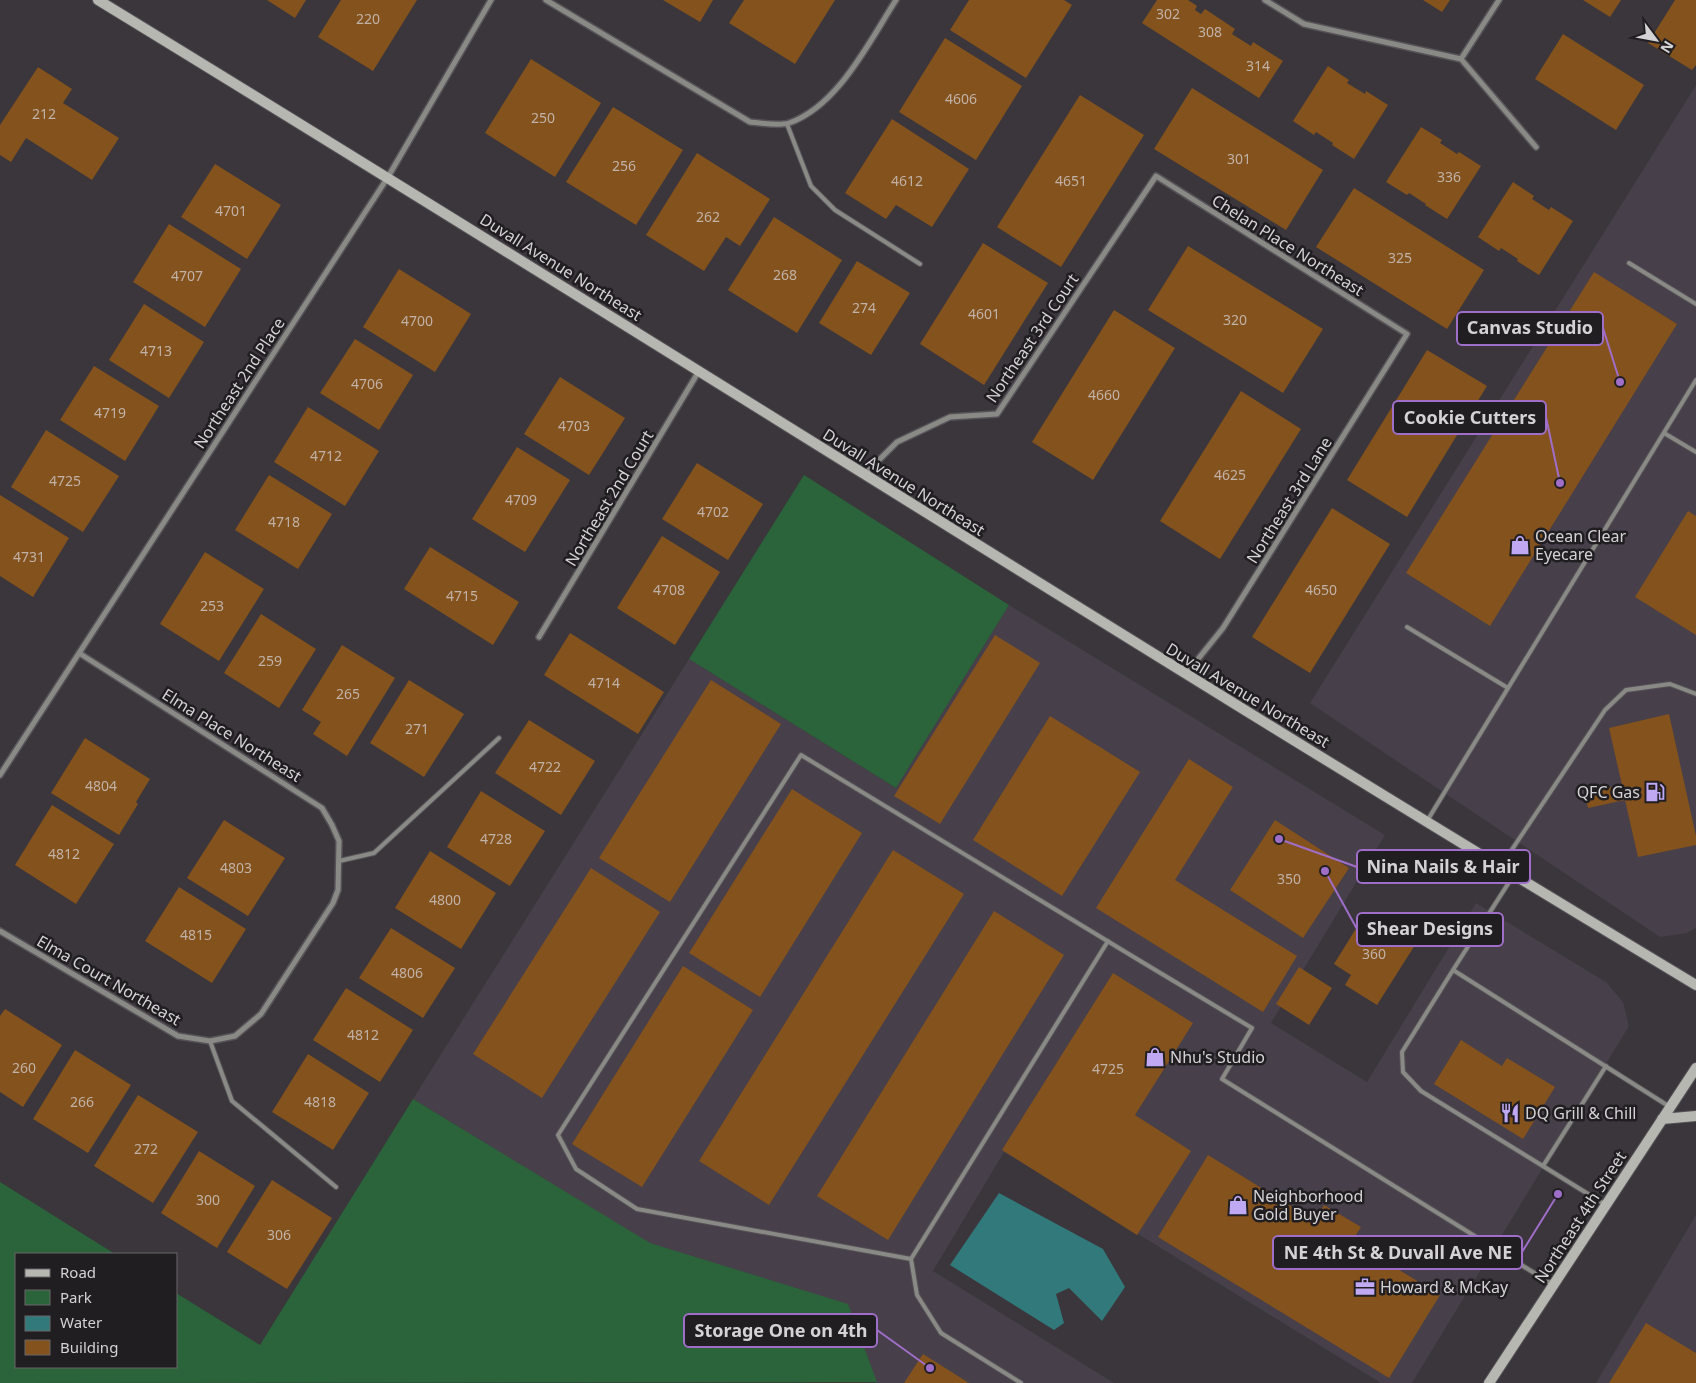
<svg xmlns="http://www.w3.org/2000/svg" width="1696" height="1383" font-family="'Noto Sans',sans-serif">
	<rect width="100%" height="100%" fill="#3a363b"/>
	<path fill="#473f49" d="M1696 85V928L1687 933 1660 937 1310 703Z
		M1009 605 1385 835 1271 1023 1367 1082 1476 903 1606 982 1623 1002 1629 1026 1412 1383H1381L1004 1152 933 1271 1114 1383H876L413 1099 689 659 896 788Z
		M1696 1215V1383H1596Z"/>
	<path fill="#2b633a" d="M804 475 1009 605 896 788 689 659Z
		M413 1099 650 1243 848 1304 877 1382 0 1383V1182L115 1254H16V1367H176V1293L260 1345Z"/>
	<path fill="#31797b" d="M999 1193 1103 1249 1125 1287 1102 1321 1069 1288 1056 1294 1064 1323 1054 1330 950 1265Z"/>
	<path fill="#84521d" d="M267 0H306L295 18Z
		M341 0H417L373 71 318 37Z
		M663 0H713L700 22Z
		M744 0H835L795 64 729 23Z
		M969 0H1064L1072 5 1026 78 950 30Z
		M1157 0H1188L1197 6 1195 10 1201 14 1205 9 1235 29 1232 34 1251 46 1253 42 1283 61 1259 98 1142 23Z
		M1423 0H1450L1442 12Z
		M1583 0H1621L1610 17Z
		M1675 0H1696V65L1692 70 1648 43Z
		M1563 34 1644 85 1616 130 1535 79Z
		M945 38 1022 86 976 160 899 112Z
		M531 59 601 103 555 177 485 133Z
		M1328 66 1349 80 1347 83 1365 94 1366 91 1388 105 1354 159 1332 145 1333 143 1316 132 1314 135 1293 121Z
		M38 67 72 89 63 103 119 138 92 180 26 138 11 162 0 155V125Z
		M1192 88 1323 170 1286 230 1154 149Z
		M1080 95 1144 135 1061 267 997 227Z
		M613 107 683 150 636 225 566 182Z
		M892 119 969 169 932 227 896 205 886 219 845 193Z
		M1421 127 1442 140 1440 143 1457 154 1459 152 1481 166 1447 219 1425 205 1426 204 1409 193 1407 195 1386 182Z
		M697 153 770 199 740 246 726 237 704 271 646 235Z
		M215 164 281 205 247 259 181 217Z
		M1513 182 1534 196 1532 199 1549 210 1551 207 1573 221 1539 275 1517 261 1518 259 1501 248 1499 251 1478 237Z
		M1354 188 1484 270 1447 329 1316 247Z
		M774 217 842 260 797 333 728 290Z
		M169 224 241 269 205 327 133 282Z
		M983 243 1048 283 984 385 920 344Z
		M1188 246 1323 329 1283 393 1148 310Z
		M857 261 910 293 871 355 819 323Z
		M399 269 471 314 435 372 363 327Z
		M1594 272 1677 324 1490 626 1406 573Z
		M144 304 204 342 169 398 109 360Z
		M1114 310 1175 348 1093 480 1032 442Z
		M355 339 413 375 379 430 320 393Z
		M1427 350 1487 386 1407 517 1347 480Z
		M94 366 159 406 125 461 60 420Z
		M560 377 625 418 589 475 524 434Z
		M1241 391 1301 429 1220 559 1160 521Z
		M308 407 379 451 345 506 274 462Z
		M46 430 119 476 83 532 11 487Z
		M517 447 570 480 525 552 472 519Z
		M697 463 763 504 728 560 662 519Z
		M269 475 332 514 298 569 235 530Z
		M0 495 69 538 33 597 0 576Z
		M1332 508 1390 544 1310 673 1252 637Z
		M1688 511 1696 516V635L1635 597Z
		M662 536 720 572 675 645 617 608Z
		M430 547 519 602 493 645 404 589Z
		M205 552 264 589 219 661 160 624Z
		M261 614 316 649 279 708 224 673Z
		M570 633 664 692 638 734 544 675Z
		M995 635 1040 663 940 824 894 796Z
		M342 645 395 678 347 756 313 734 321 722 302 710Z
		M409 680 464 714 424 777 370 743Z
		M711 680 781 724 670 902 599 858Z
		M1669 714 1696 836V845L1638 857 1625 800 1588 808 1585 793 1622 785 1609 728Z
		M1050 716 1140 772 1062 896 973 840Z
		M529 720 595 761 561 815 495 773Z
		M85 738 150 779 136 802 138 804 119 835 51 793Z
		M1189 759 1233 787 1175 880 1297 956 1263 1012 1096 908Z
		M792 789 862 833 760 997 689 953Z
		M481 791 545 831 510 886 447 847Z
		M52 805 114 844 76 904 15 865Z
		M224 820 285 858 248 916 187 878Z
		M1275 820 1349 868 1303 938 1230 890Z
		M893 850 964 894 769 1205 699 1161Z
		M430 851 496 893 461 949 395 908Z
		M591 868 660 912 542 1098 473 1054Z
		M179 887 246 929 212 983 145 941Z
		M994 911 1064 955 888 1240 817 1196Z
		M1365 914 1415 945 1377 1005 1345 985 1351 975 1334 964Z
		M391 928 455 968 423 1018 359 978Z
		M683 966 753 1010 642 1187 572 1144Z
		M1299 967 1332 988 1309 1025 1276 1004Z
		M1113 973 1193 1023 1135 1115 1191 1151 1137 1235 1002 1150Z
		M346 988 413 1030 380 1082 313 1040Z
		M5 1009 62 1045 23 1107 0 1092V1016Z
		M1461 1040 1502 1066 1507 1058 1555 1087 1523 1139 1434 1084Z
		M75 1050 131 1085 88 1153 33 1119Z
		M308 1054 369 1093 333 1150 272 1112Z
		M138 1095 198 1132 153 1203 94 1166Z
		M199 1151 255 1186 217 1248 161 1213Z
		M1208 1155 1315 1221 1324 1205 1361 1227 1352 1241 1440 1295 1389 1378 1158 1237Z
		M272 1180 332 1218 287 1289 227 1252Z
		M1646 1323 1696 1353V1383H1609Z
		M923 1354 969 1383H904Z"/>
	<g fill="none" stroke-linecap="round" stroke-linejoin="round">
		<defs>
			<path id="lane" d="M787 124 811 186 835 210 920 264
				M1629 263 1696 304
				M1664 433 1696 452
				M1407 627 1508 688
				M1427 821 1696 380
				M339 861 374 853 499 738
				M1501 866 1605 710 1626 690 1670 684 1696 694
				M1513 876 1453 970 1670 1107
				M1108 941 911 1259 637 1209 576 1169 558 1135 801 755C951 846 1101 938 1252 1028L1222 1079 1552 1284
				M1453 970 1402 1052 1403 1072 1421 1091 1606 1205
				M210 1041 232 1101 336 1187
				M1543 1166 1606 1066
				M911 1259 917 1295 941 1333 1021 1383"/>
			<path id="street" d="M546 0 750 122C760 123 780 126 789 123 838 106 869 42 896 0
				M1265 0 1304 24 1461 59 1536 147
				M1461 59 1499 0
				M865 474 897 442 950 417 997 414 1156 176 1407 334 1223 628 1186 674
				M539 637 699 371
				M0 775 388 177 491 0
				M0 931 178 1036 210 1041 235 1036 261 1014 333 903 338 890 339 841 332 825 322 808 79 653"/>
			<path id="secondary" d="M98 0C632 326 1160 663 1696 985
				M1662 1119 1696 1116
				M1489 1383 1696 1068"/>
		</defs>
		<use href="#lane" stroke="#565257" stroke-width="6"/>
		<use href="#street" stroke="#565257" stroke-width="8"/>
		<use href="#secondary" stroke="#565257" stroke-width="12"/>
		<use href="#lane" stroke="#898986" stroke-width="4"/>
		<use href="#street" stroke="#898986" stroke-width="5"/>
		<use href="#secondary" stroke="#b7b7b2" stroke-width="10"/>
	</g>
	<defs>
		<symbol id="shop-bare" viewBox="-9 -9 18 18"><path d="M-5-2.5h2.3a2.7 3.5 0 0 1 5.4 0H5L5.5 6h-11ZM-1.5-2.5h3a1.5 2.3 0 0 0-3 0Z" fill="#c0a8f3" stroke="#201e21" stroke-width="2.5" paint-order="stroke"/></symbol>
		<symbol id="fuel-bare" viewBox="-9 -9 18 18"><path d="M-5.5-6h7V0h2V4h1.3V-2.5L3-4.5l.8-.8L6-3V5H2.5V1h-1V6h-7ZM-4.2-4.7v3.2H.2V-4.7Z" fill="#c0a8f3" stroke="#201e21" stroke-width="2.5" paint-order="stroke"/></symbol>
		<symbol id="restaurant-bare" viewBox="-9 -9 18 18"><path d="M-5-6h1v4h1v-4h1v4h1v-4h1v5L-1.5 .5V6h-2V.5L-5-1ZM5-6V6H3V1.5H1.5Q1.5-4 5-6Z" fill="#c0a8f3" stroke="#201e21" stroke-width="2.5" paint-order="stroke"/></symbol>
		<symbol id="office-bare" viewBox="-9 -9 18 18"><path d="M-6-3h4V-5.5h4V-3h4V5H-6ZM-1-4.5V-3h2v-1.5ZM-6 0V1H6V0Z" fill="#c0a8f3" stroke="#201e21" stroke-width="2.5" paint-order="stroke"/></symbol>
	</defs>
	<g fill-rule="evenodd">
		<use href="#shop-bare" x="1506" y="531" width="28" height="28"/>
		<use href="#fuel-bare" x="1641" y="778" width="28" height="28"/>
		<use href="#shop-bare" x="1141" y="1043" width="28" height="28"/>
		<use href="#restaurant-bare" x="1496" y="1099" width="28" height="28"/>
		<use href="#shop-bare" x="1224" y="1191" width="28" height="28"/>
		<use href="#office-bare" x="1351" y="1273" width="28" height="28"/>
	</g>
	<g text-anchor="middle" stroke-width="5" stroke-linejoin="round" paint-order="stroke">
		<g font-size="14" fill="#c1b2a7">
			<text x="1168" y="19">302</text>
			<text x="368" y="24">220</text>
			<text x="1210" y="37">308</text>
			<text x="1258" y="71">314</text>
			<text x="961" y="104">4606</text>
			<text x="44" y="119">212</text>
			<text x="543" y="123">250</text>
			<text x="1239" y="164">301</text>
			<text x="624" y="171">256</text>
			<text x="1449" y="182">336</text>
			<text x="907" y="186">4612</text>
			<text x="1071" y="186">4651</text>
			<text x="231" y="216">4701</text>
			<text x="708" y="222">262</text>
			<text x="1400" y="263">325</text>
			<text x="785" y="280">268</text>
			<text x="187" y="281">4707</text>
			<text x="864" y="313">274</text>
			<text x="984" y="319">4601</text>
			<text x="1235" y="325">320</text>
			<text x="417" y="326">4700</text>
			<text x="156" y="356">4713</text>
			<text x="367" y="389">4706</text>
			<text x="1104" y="400">4660</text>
			<text x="110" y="418">4719</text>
			<text x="574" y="431">4703</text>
			<text x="326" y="461">4712</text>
			<text x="1230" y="480">4625</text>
			<text x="65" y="486">4725</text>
			<text x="521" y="505">4709</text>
			<text x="713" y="517">4702</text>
			<text x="284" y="527">4718</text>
			<text x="29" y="562">4731</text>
			<text x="669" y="595">4708</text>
			<text x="1321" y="595">4650</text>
			<text x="462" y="601">4715</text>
			<text x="212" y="611">253</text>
			<text x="270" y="666">259</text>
			<text x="604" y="688">4714</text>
			<text x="348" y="699">265</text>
			<text x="417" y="734">271</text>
			<text x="545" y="772">4722</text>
			<text x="101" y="791">4804</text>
			<text x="496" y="844">4728</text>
			<text x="64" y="859">4812</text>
			<text x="236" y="873">4803</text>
			<text x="1289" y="884">350</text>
			<text x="445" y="905">4800</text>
			<text x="196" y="940">4815</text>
			<text x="1374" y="959">360</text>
			<text x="407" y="978">4806</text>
			<text x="363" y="1040">4812</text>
			<text x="24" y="1073">260</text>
			<text x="1108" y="1074">4725</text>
			<text x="82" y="1107">266</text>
			<text x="320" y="1107">4818</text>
			<text x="146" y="1154">272</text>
			<text x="208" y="1205">300</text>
			<text x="279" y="1240">306</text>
		</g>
		<g font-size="16" fill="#d5d2d5" stroke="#201e21">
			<text transform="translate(1288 245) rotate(32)" y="6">Chelan Place Northeast</text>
			<text transform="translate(561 267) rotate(32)" y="6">Duvall Avenue Northeast</text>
			<text transform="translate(1032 338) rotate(-56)" y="6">Northeast 3rd Court</text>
			<text transform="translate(239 383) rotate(-57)" y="6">Northeast 2nd Place</text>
			<text transform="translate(904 482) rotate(32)" y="6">Duvall Avenue Northeast</text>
			<text transform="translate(609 498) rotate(-59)" y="6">Northeast 2nd Court</text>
			<text transform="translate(1289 500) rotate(-58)" y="6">Northeast 3rd Lane</text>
			<text transform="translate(1248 695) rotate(31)" y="6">Duvall Avenue Northeast</text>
			<text transform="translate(232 735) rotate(32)" y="6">Elma Place Northeast</text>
			<text transform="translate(109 980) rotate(30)" y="6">Elma Court Northeast</text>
			<text transform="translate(1580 1217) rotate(-57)" y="6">Northeast 4th Street</text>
		</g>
		<g font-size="16" fill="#d5d2d5" stroke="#201e21" text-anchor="start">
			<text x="1535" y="542">Ocean Clear<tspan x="1535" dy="18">Eyecare</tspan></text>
			<text x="1640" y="798" text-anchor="end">QFC Gas</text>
			<text x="1170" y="1063">Nhu's Studio</text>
			<text x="1525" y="1119">DQ Grill &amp; Chill</text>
			<text x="1253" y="1202">Neighborhood<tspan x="1253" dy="18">Gold Buyer</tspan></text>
			<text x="1380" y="1293">Howard &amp; McKay</text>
		</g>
	</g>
	<path fill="none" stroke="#9f6ec8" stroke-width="2" d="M1620 382L1603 328M1560 483L1546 417M1279 839L1357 867M1325 871L1357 929M1558 1194L1522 1252M930 1368L877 1330"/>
	<g fill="#9f6ec8" stroke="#201e21" stroke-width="2">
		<circle cx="1620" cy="382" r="5"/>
		<circle cx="1560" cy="483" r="5"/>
		<circle cx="1279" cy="839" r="5"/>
		<circle cx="1325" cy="871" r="5"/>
		<circle cx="1558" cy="1194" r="5"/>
		<circle cx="930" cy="1368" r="5"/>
	</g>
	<g fill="#201e21" stroke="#9f6ec8" stroke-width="2">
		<rect x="1457" y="312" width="146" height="33" rx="5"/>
		<rect x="1393" y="401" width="153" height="33" rx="5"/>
		<rect x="1357" y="850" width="173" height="33" rx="5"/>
		<rect x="1357" y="913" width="146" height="33" rx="5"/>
		<rect x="1273" y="1236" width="249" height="33" rx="5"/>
		<rect x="684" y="1314" width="193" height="33" rx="5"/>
	</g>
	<g font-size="18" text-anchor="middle" font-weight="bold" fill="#d5d2d5">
		<text x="1530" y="334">Canvas Studio</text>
		<text x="1470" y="424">Cookie Cutters</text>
		<text x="1443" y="873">Nina Nails &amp; Hair</text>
		<text x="1430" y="935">Shear Designs</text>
		<text x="1398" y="1259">NE 4th St &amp; Duvall Ave NE</text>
		<text x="781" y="1337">Storage One on 4th</text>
	</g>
	<rect x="15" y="1253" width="162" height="115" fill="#201e21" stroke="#686669"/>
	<rect x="25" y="1269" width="25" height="8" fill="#b7b7b2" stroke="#686669"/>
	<text x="60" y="1278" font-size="15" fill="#d5d2d5">Road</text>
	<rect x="25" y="1290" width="25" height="15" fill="#2b633a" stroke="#686669"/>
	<text x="60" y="1303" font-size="15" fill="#d5d2d5">Park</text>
	<rect x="25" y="1316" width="25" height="15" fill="#31797b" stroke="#686669"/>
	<text x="60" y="1328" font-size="15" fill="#d5d2d5">Water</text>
	<rect x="25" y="1340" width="25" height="15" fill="#84521d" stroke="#686669"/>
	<text x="60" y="1353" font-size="15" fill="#d5d2d5">Building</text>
	<g transform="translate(1656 40) rotate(122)" stroke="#201e21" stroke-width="4" paint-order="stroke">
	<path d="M0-4L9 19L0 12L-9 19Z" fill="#d5d2d5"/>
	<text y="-8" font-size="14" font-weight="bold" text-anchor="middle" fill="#d5d2d5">N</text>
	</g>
</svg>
